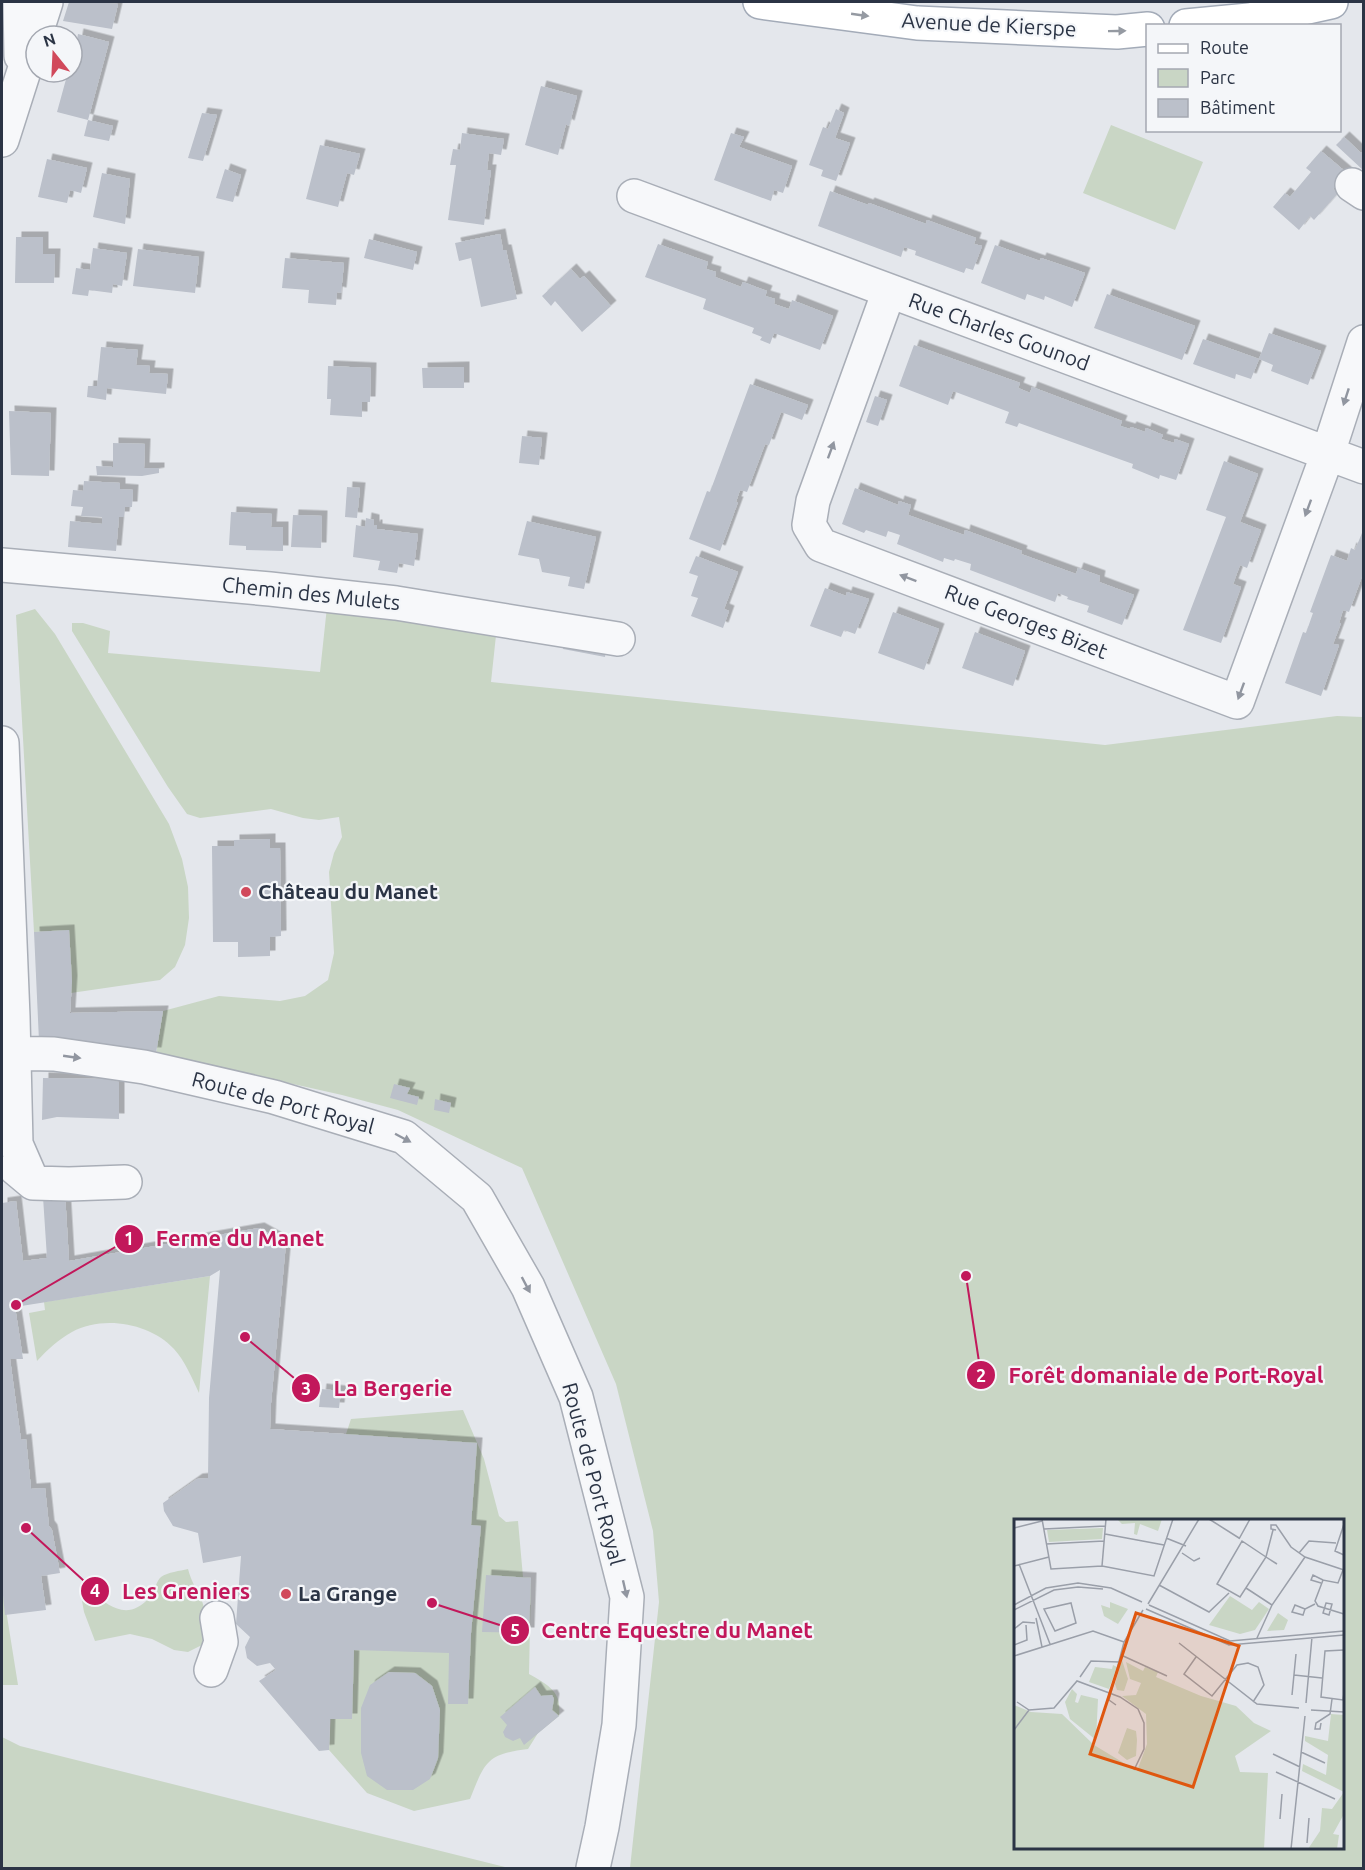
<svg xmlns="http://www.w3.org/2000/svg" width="1365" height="1870" font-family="Ubuntu,sans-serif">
	<defs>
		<filter id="shadow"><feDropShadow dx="5.5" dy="-5.5" stdDeviation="0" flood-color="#0004"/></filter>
	</defs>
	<rect width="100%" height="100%" fill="#e4e7ec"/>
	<path fill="#c9d6c5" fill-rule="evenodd" d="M1111 125 1203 162 1175 230 1083 193Z
		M327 607 497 626 491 682 1105 745 1337 716 1363 717V1868H630L659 1602 653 1531 616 1384 522 1168 398 1110 342 1095 156 1053 163 1011 219 996 280 1001 305 996 328 980 334 953 329 872 334 853 342 837 339 817 319 820 303 818 271 809 200 818 187 814 168 787 72 631V623H83L110 631 108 653 320 672ZM1016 1520H1342V1848H1016Z
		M35 609 55 634 169 824 182 859 188 887 189 918 185 945 175 967 160 980 71 993 69 931 34 932 16 615Z
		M210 1276 199 1393C192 1378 185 1361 174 1349 150 1323 103 1315 72 1332 58 1340 48 1349 37 1361L29 1313 45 1310 44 1302Z
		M463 1410 484 1459 499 1516 506 1522 518 1521 523 1577 531 1578 529 1674C548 1685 562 1691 559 1716L538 1733 528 1749C486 1754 485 1762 470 1799L414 1811 367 1793 329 1750 346 1434 351 1419Z
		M188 1569C191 1581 197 1590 202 1601 207 1614 205 1631 202 1645L188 1652 174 1650 152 1639 130 1634 95 1641 84 1612 81 1595 91 1591C110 1608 129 1621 150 1597 155 1591 156 1581 161 1577 168 1572 180 1571 188 1569Z
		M2 1585 18 1685H2Z
		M2 1737 20 1746 509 1868H2Z"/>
	<path fill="#bbc0ca" filter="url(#shadow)" d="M69 2H100L118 4 112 29 63 21Z
		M78 34 109 42 88 120 57 112 68 72H72V44L76 45Z
		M541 86 577 96 569 126 566 124 558 155 525 145Z
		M836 109 844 113 835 138 850 143 836 181 821 176 823 170 809 165 823 127 828 129Z
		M202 113 217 115 203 161 188 158Z
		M88 120 113 126 109 141 84 136Z
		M462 133 504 139 501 155 489 153 487 170H491L484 225 448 220 456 165H450L453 149 460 150Z
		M731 133 744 137 739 147 792 166 783 193 774 190 771 201 714 180Z
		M1344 137 1361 153 1364 151V171L1336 145Z
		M320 145 360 154 354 175 347 173 338 207 306 199Z
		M1321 151 1347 173 1333 189 1338 193 1314 220 1310 216 1299 230 1273 207 1285 193 1290 197 1311 172 1306 168Z
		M47 159 87 168 81 193 70 190 67 203 38 197Z
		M225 169 241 175 233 202 216 198Z
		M102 173 130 179 125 224 93 217Z
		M830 191 868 205 869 203 926 224 927 220 976 238 974 244 982 246 973 270 966 268 964 273 915 255 916 251 904 247 901 257 818 226Z
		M500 234 503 250H506L517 299 481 307 471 258 459 261 455 243Z
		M16 237H43V254H55L54 283H15Z
		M369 239 417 252 413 270 364 258Z
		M658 244 708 262 706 269 716 272 715 277 741 287 743 282 767 291 765 296 775 299 774 304 789 309 792 300 833 316 820 350 774 333 770 344 760 340 762 337 752 333 754 328 703 309 706 299 645 277Z
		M995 245 1040 261 1041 258 1085 273 1072 307 1045 296 1044 300 1027 294 1025 300 981 283Z
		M93 248 127 253 122 286 113 284 112 293 89 290 88 296 72 294 76 268 90 270Z
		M138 249 199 257 195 293 133 286Z
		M285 258 344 263 341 293 337 292 336 305 308 303 309 290 282 288Z
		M571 269 580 279 584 276 611 306 582 332 555 301 551 306 542 296Z
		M1107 294 1195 326 1182 360 1094 328Z
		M1269 333 1321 351 1308 385 1271 371 1273 365 1259 359Z
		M1203 339 1259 359 1251 379 1236 374 1235 379 1193 364Z
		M914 345 1020 383 1018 388 1030 393 1032 387 1122 421 1120 426 1130 429 1131 427 1145 432 1146 428 1163 435 1161 439 1174 443 1175 439 1189 444 1176 480 1160 475 1159 479 1132 468 1133 464 1119 459 1019 423 1017 427 1005 423 1009 412 953 391 948 405 899 386Z
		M101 347 138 350 136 365 150 366 149 373 168 374 166 394 107 388 106 400 87 397 88 386H97Z
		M328 366 371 368 370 402H362V417L330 415 331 399H327Z
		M464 367V388H423L422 368Z
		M750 384 808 405 802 420 781 412 769 445 765 444 747 492 740 490 736 502H738L720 551 689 539 707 491 710 492Z
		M875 396 887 400 878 426 866 422Z
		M9 411 51 413 49 476 11 475Z
		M522 436 542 438 539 465 519 463Z
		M113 443 145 444 144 468H159V473L142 476 97 475 96 466 113 467Z
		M1224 461 1258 474 1240 522 1261 530 1247 568 1240 565 1233 584 1241 587 1221 643 1183 630 1226 517 1206 510Z
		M84 481 120 483V489L133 490 132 507H125L124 517H119L116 551 68 547 70 521 102 524V517L81 516 83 507 71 506 73 490 83 491Z
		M347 487 360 488 357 518 345 517Z
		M855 488 898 505 899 501 911 505 908 515 964 535 965 530 1022 551 1021 554 1076 574 1078 568 1100 576 1099 582 1134 595 1122 625 1087 612 1089 606 1067 599 1068 597 1058 593 1055 602 970 570 971 564 955 559 954 561 944 558 943 562 897 544 900 535 888 531 886 537 866 530 864 533 842 524Z
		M231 512 272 514 271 527H283V551L246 550V546L229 545Z
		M293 515 322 516 321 548 291 547Z
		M366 518 374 520V528L375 525H377V529L418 534 414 566 399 563 397 573 378 570 380 561 353 557 356 525 365 527Z
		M527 521 596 537 584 589 568 586 570 577 542 572 539 559 518 555Z
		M1364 528V571L1349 612 1343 610 1339 623H1341L1333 644 1339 645 1321 696 1285 683 1303 632 1306 633 1313 613 1310 612 1331 555 1347 561 1351 548 1355 550Z
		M696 556 738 572 724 609 729 611 723 628 691 616 698 598 691 596 698 576 689 573Z
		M825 588 846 596 847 592 869 599 855 634 844 630 841 637 810 626Z
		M893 612 939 629 924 670 878 653Z
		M975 632 1025 651 1013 686 962 668Z
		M566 633 607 641 605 657 563 649Z
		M270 839V848H280L281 936 270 937V956L238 957V942H213L212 846H234V840Z
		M69 930 72 981 70 1013 163 1011 156 1053 39 1041 34 932Z
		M43 1078 107 1079 119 1082V1119L57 1117 42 1120Z
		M394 1084 410 1088 407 1094 419 1097 417 1105 390 1098Z
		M435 1099 451 1103 449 1113 434 1110Z
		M65 1193 69 1261 259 1228 286 1243 271 1403 270 1429 477 1443 471 1525 481 1526 471 1633 468 1704H448L449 1653 354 1650 352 1719H330L329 1750 319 1751 259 1681 276 1670 270 1663 257 1666 247 1658 245 1647 250 1637 236 1624 241 1556 203 1563 198 1533 173 1526 164 1511 163 1503 197 1479 208 1478 209 1398 220 1270 210 1276 15 1307 23 1359H10L21 1440 26 1439 31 1489 45 1488 49 1526 52 1530 60 1573 41 1576 46 1610 5 1615 2 1585V1203L16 1201 23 1261 47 1258 43 1197Z
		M321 1389 341 1391 339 1408 319 1407Z
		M486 1575 531 1578 529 1633 482 1632Z
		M389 1672 415 1673 432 1686 440 1710 438 1758 430 1779 413 1790H387L367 1776 361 1753V1708L370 1685Z
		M535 1687 541 1696 552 1695 554 1699 552 1710 559 1716 524 1745 520 1738 513 1741 505 1737 503 1732 507 1725 500 1717Z"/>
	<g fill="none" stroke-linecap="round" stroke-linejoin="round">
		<defs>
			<path id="minor" d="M20 2 21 56
				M2 140 46 2
				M1352 185 1364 193
				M634 196 1364 467
				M889 291 813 501 809 525 821 545 1237 702 1328 453 1364 342
				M2 565 270 589 396 603 618 639
				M2 743 13 1017 16 1144 33 1183
				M2 1053 54 1054 144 1067 274 1097 404 1137 477 1198 528 1287 576 1397 627 1597 619 1725 602 1827 593 1868
				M15 1168 33 1183 69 1184 125 1182
				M211 1670 221 1642 217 1618"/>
			<path id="major" d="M760 2 917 23 1117 32 1148 29
				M1186 26 1249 20 1331 2"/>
		</defs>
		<use href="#minor" stroke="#a9aeb7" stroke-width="36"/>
		<use href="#major" stroke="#a3abb8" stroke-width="36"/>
		<use href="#minor" stroke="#f7f8fa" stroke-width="33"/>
		<use href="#major" stroke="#fff" stroke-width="33"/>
	</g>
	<defs><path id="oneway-solid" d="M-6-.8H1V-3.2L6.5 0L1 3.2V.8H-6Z" transform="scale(1.5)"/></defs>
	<g fill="#959aa2">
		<use href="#oneway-solid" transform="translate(860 15) rotate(8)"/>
		<use href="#oneway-solid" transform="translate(1117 31) rotate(-1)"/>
	</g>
	<g fill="#9196a0">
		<use href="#oneway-solid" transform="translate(1346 397) rotate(108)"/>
		<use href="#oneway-solid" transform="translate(831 450) rotate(-70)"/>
		<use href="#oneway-solid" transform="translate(1308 508) rotate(110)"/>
		<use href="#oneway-solid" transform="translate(908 578) rotate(-159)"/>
		<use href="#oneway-solid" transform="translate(1241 691) rotate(110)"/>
		<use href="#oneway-solid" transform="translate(72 1057) rotate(8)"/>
		<use href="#oneway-solid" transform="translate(403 1138) rotate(28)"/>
		<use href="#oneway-solid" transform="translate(526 1285) rotate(62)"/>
		<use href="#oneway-solid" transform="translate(625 1589) rotate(77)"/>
	</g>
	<g fill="#d1495b" stroke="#f4f6f9" stroke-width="2">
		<circle cx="246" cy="892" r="6"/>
		<circle cx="286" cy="1594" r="6"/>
	</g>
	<g text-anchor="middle" stroke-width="4.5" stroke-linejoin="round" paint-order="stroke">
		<g font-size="21" fill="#2b3445" stroke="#f4f6f9">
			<text transform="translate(989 25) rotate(3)" y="7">Avenue de Kierspe</text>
			<text transform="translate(999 332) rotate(20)" y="7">Rue Charles Gounod</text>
			<text transform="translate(311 594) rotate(6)" y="7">Chemin des Mulets</text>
			<text transform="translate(1026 622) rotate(21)" y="7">Rue Georges Bizet</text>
			<text transform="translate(283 1103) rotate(15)" y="7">Route de Port Royal</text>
			<text transform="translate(593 1474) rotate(75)" y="7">Route de Port Royal</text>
		</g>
		<g font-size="21" font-weight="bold" fill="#2b3445" stroke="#f4f6f9" text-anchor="start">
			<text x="258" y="899">Château du Manet</text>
			<text x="298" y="1601">La Grange</text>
		</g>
	</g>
	<g transform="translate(1014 1519)">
		<rect width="330" height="330" fill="#e4e7ec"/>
		<path d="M103 0H148L144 12 126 5 123 16 120 15 121 4 108 5ZM89 9 88 20 35 23 33 11ZM216 77 238 91 245 83 255 90 241 111 226 115 195 106ZM96 83 114 90 104 105 90 97 87 86 96 89ZM264 94 274 101 270 111 253 112ZM108 141 114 160 110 172 103 171 101 165ZM112 143 129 152 131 148 144 153 142 158 187 177 222 187 240 204 257 212 221 237 226 253 254 254 250 330H0V186L17 193 48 195 80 226 123 252 133 225 132 195 108 177 122 176 127 164 116 160ZM99 146 103 148 95 170 75 163 81 148 98 150ZM58 170 63 175 61 183 64 184 67 176 84 180 82 221 56 200 51 183ZM317 195 330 196V273L288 252 289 245 312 256 314 236 291 222V217L314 222ZM113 209 122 212 123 221 122 237 113 241 104 234ZM330 273V295L319 315 325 316 323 330H294L306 312 308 289 318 290Z" fill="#c9d6c5"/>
		<path fill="none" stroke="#9a9fa9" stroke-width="1.5" d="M28 0 37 50 88 47 140 57 159 0M195 0 225 19M330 5 321 32 330 36M0 9 28 2M30 10 91 7M259 11 252 38 226 78 203 65 228 22 252 38 263 45M262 11 257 10V6H262L277 28 291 38 330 51M91 15 150 26M152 19 172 27M225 20 236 0M32 25 90 22M168 34 180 42 186 39M285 34 295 22 322 24M5 45 36 125M0 47 35 38M88 47 92 0M329 51 324 64 309 61 301 82 304 87 330 95M307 64 297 61 299 56 309 61M145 66 195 93 215 74M232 69 258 86M57 84 62 104 41 112 30 90ZM312 84 318 85 315 96 309 94ZM134 85 185 0M0 86 32 69 64 64 97 69 128 83M135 86 216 122 330 112M132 90 215 126 330 116M291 90 281 86 278 93 289 96 291 90 301 85M0 91 40 71 64 68 89 70M22 99 28 128M0 110 9 103 21 104M243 119 258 86 291 38M165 124 243 185 285 189M0 126 13 121 12 106M330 131 311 132 307 178 329 181 330 174M107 136 153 157M0 137 79 112 110 123M182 138 170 155 198 177 223 146 234 144 244 148 250 166 239 183M280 156 308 159M66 158 77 142 105 143M278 176 282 135M3 183 15 191 40 189 63 162 106 178 124 190 130 204V230L120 251M292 184 298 118M102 186 95 181 110 123 129 91M297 191 330 193M307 204 306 210H301L302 204 316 195 318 180M0 211 15 191M287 233 311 244M259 235 286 248M262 253 321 280M266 300 268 275M293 324 295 299M277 330 291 197"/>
		<path fill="#df570f" fill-opacity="0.15" stroke="#df570f" stroke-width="3" d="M122 94 225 127 179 268 76 235Z"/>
		<rect width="330" height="330" fill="none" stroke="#2b3445" stroke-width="3"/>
	</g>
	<path fill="none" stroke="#c2185b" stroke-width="2" d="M16 1305L129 1239M966 1276L981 1375M245 1337L306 1388M26 1528L95 1591M432 1603L515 1630"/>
	<g fill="#c2185b" stroke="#f4f6f9" stroke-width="2">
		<circle cx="16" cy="1305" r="6"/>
		<circle cx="966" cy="1276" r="6"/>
		<circle cx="245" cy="1337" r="6"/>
		<circle cx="26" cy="1528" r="6"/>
		<circle cx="432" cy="1603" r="6"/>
		<circle cx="129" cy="1239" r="15"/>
		<circle cx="981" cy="1375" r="15"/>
		<circle cx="306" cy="1388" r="15"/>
		<circle cx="95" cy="1591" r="15"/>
		<circle cx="515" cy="1630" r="15"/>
	</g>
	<g font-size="18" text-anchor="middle" font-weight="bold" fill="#fff">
		<text x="129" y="1245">1</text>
		<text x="981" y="1382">2</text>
		<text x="306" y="1395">3</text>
		<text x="95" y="1597">4</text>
		<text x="515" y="1637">5</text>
	</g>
	<g font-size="22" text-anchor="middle" font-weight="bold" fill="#c2185b" stroke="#f4f6f9" stroke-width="4.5" stroke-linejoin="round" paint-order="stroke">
		<text x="240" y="1246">Ferme du Manet</text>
		<text x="1166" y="1383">Forêt domaniale de Port-Royal</text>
		<text x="393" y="1396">La Bergerie</text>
		<text x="186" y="1599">Les Greniers</text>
		<text x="677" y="1638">Centre Equestre du Manet</text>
	</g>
	<rect width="1365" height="1870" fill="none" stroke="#2b3445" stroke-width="6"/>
	<rect x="1146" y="24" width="195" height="108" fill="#f4f6f9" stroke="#a4a8b1" stroke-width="1.5"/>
	<rect x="1158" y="44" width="30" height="9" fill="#ffffff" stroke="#a4a8b1" stroke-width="1.5"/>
	<text x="1200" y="54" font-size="18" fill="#2b3445">Route</text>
	<rect x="1158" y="69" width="30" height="18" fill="#c9d6c5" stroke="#a4a8b1" stroke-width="1.5"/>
	<text x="1200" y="84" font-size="18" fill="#2b3445">Parc</text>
	<rect x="1158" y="99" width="30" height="18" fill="#bbc0ca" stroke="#a4a8b1" stroke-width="1.5"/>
	<text x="1200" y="114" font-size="18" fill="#2b3445">Bâtiment</text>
	<g transform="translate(54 54) rotate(342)"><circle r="28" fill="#f4f6f9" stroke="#a4a8b1" stroke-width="1.5"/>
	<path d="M0-4.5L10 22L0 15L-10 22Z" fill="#d1495b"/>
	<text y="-9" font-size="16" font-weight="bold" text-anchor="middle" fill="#2b3445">N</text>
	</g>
</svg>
